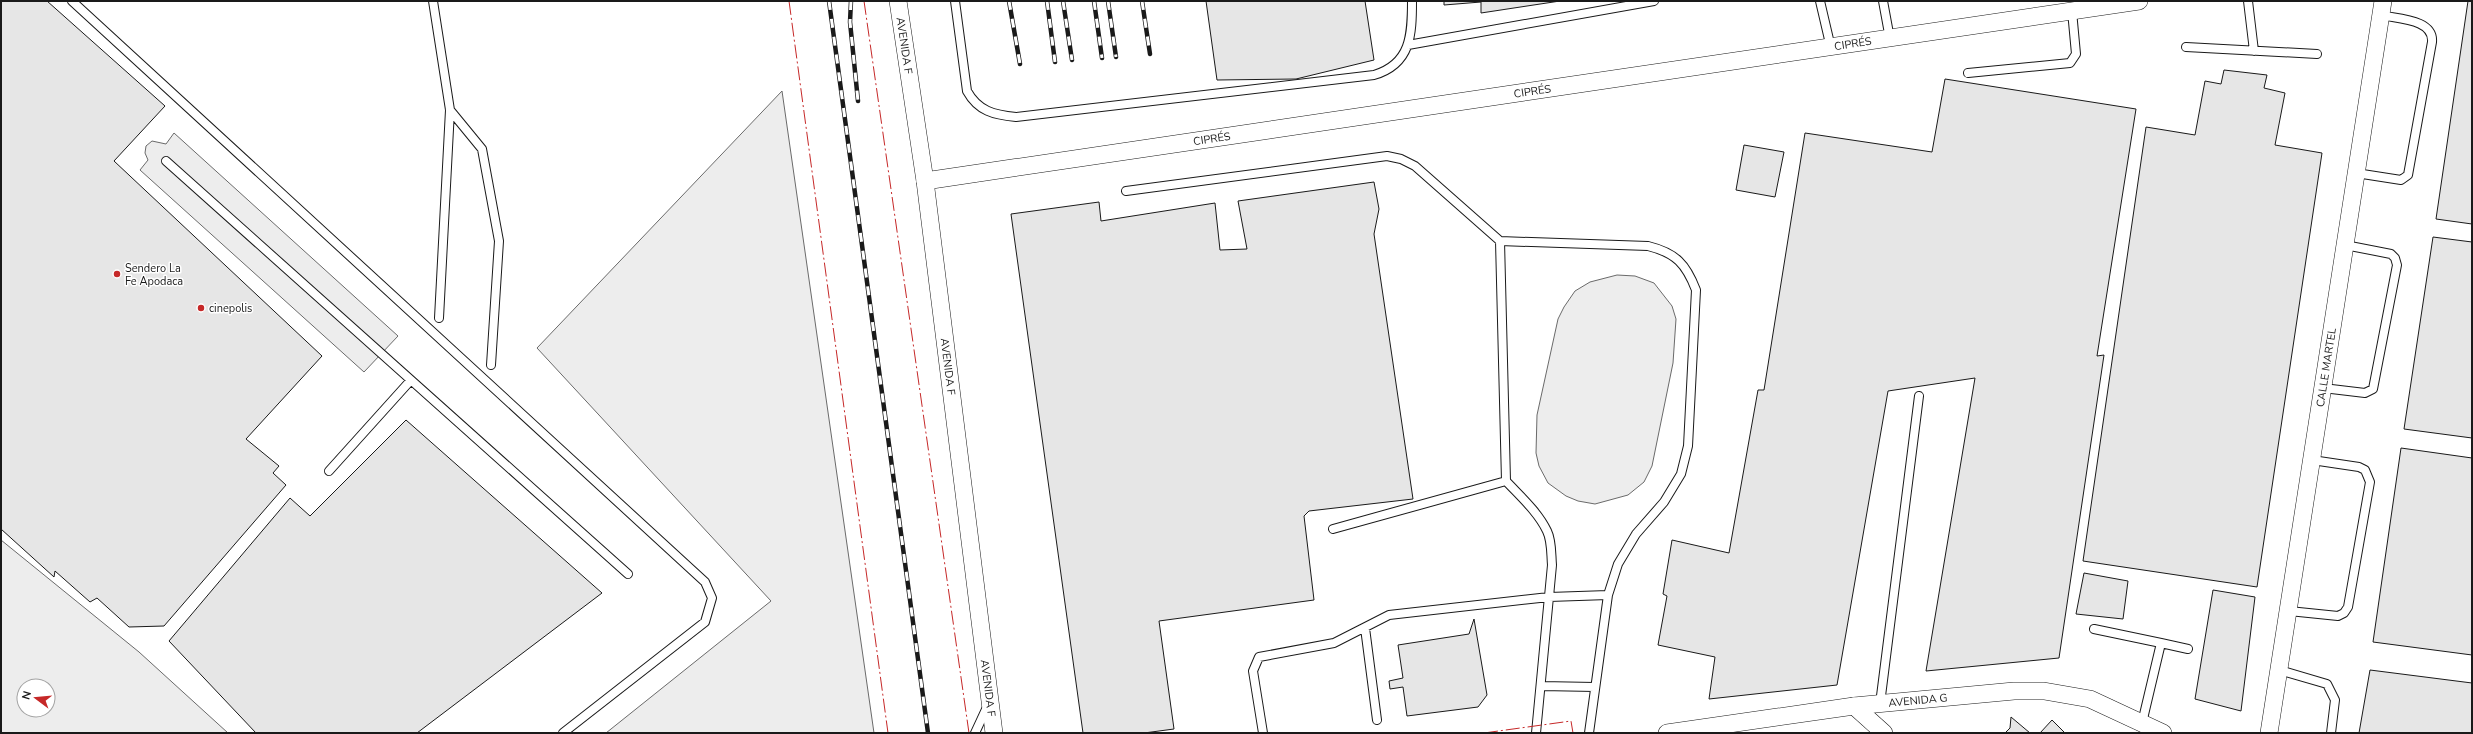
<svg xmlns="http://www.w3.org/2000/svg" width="2473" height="734" font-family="'Nunito Sans',sans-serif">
	<rect width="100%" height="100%" fill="#fff"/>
	<path fill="#ededed" stroke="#6a6a6a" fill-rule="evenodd" d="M782 91 874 733H606L771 601 537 348Z
		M174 133 398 336 364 372 140 170 148 160 145 153 146 146 152 141 166 144Z
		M1617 275 1635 276 1654 283 1672 306 1676 319 1673 363 1652 466 1644 482 1628 495 1595 504 1578 501 1566 496 1548 483 1539 466 1536 453 1537 415 1558 319 1564 307 1575 291 1590 282Z
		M1 540 139 652 228 733H1ZM24 686H48V710H24Z"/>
	<path fill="#e6e6e6" stroke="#1a1a1a" d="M1 1H47L165 106 114 161 322 356 246 439 279 466 273 473 286 485 164 626 129 627 97 598 90 602 55 571 54 577 1 529Z
		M1206 1H1365L1374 60 1296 79 1217 80Z
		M1444 1H1560L1481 13V2L1444 5Z
		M2468 1H2472V224L2436 219Z
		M2224 70 2267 75 2264 88 2285 93 2275 145 2322 153 2257 587 2083 561 2146 127 2195 135 2205 81 2221 84Z
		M1945 79 2136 109 2097 356 2104 355 2059 658 1926 671 1975 378 1888 391 1837 685 1709 699 1715 657 1658 645 1667 596 1663 594 1672 540 1729 553 1758 390H1764L1805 133 1932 152Z
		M1744 145 1784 152 1775 197 1736 190Z
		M1374 182 1379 209 1374 234 1413 499 1309 511 1304 516 1314 600 1159 621 1174 729 1144 733H1083L1011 214 1099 202 1101 221 1215 203 1220 250 1247 249 1238 201Z
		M2433 237 2472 242V438L2404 429Z
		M406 420 602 593 417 733H256L169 641 290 498 310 516Z
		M2401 448 2472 458V655L2373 642Z
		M2084 573 2128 581 2123 619 2076 614Z
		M2213 590 2255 597 2241 711 2195 699Z
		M1474 619 1487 695 1478 707 1407 716 1403 687 1390 689 1389 681 1403 678 1398 645 1469 634Z
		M2370 670 2472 683V733H2359Z
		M2011 717 2030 733H2005L2010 728Z
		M2052 720 2065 733H2040Z"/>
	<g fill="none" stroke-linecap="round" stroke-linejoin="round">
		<defs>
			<path id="lane" d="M72 1 705 582 712 598 705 622 563 733
				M433 1 450 110 439 318
				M955 1 967 91C978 111 994 115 1016 117L1374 75C1411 64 1412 35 1412 1
				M1820 1 1831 48
				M1883 1 1890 39
				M2248 1 2254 51
				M1408 45 1654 1
				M2186 47 2317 54
				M1968 73 2070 63 2076 54 2072 11
				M450 110 482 149 499 241 491 365
				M166 161 628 574
				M2356 173 2401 180 2408 175 2432 42C2434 19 2397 19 2381 15
				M1126 191 1387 156 1401 159 1415 166 1500 241
				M2323 388 2365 393 2373 389 2397 265 2395 258 2391 254 2345 245
				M329 471 411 380
				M1506 481C1520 496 1538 512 1547 531 1552 541 1551 554 1552 565L1536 733
				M1333 529 1506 481 1500 241 1648 246C1676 253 1686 264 1696 290L1688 446 1681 474 1664 502 1636 534 1618 564 1608 595 1589 733
				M2289 611 2338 616 2344 613 2348 607 2370 482 2365 470 2359 467 2312 460
				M1365 628 1377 720
				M2094 629 2161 643 2142 723
				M2161 643 2188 649
				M2279 670 2327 684 2335 700 2331 733
				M1541 686 1595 687
				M1880 704 1919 396
				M975 733 988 705
				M1263 733 1253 671 1259 657 1334 643 1389 615 1549 597 1608 595"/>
			<g id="street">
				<path id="s1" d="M898 1 925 181 994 733"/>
				<path id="s2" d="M925 181 2139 1"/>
				<path d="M1854 706 1884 733"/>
				<path id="s3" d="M1667 733 1854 706 2014 691H2044L2090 699 2163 733"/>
				<path id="s4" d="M2269 733 2383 1"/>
			</g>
		</defs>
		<use href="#lane" stroke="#1a1a1a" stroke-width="10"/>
		<use href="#street" stroke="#1a1a1a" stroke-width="18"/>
		<use href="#lane" stroke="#fff" stroke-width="8"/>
		<use href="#street" stroke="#fff" stroke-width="17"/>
		<defs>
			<path id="rail" d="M829 1 928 733
				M851 1 850 22 858 101
				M1009 1 1020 64
				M1047 1 1055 62
				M1063 1 1072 60
				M1094 1 1102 58
				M1108 1 1116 57
				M1142 1 1150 54"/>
		</defs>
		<use href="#rail" stroke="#1a1a1a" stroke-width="4.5"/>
		<use href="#rail" stroke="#fff" stroke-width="3" stroke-dasharray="9" stroke-linecap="butt"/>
		<path stroke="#c62828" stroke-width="1" stroke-dasharray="14 3 2 3" stroke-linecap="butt" d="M789 1 888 733
			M864 1 969 733
			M1484 733 1571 721 1573 733"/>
	</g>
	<g fill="#c62828" stroke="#fff" stroke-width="1.5">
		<circle cx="117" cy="274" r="4"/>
		<circle cx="201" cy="308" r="4"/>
	</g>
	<g text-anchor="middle" stroke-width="3" stroke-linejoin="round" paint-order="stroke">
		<g font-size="11" fill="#1a1a1a" stroke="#fff">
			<text dy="4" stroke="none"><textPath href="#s2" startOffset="938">CIPRÉS</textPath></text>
			<text dy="4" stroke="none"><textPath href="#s1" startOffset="45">AVENIDA F</textPath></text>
			<text dy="4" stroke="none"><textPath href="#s2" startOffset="614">CIPRÉS</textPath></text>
			<text dy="4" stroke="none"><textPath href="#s2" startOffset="290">CIPRÉS</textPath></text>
			<text dy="4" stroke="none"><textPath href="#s1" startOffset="369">AVENIDA F</textPath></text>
			<text dy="4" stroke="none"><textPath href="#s4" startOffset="370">CALLE MARTEL</textPath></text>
			<text dy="4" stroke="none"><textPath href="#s1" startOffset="693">AVENIDA F</textPath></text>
			<text dy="4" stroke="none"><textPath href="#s3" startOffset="253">AVENIDA G</textPath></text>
		</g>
		<g font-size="11" fill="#1a1a1a" stroke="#fff" text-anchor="start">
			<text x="125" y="272">Sendero La<tspan x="125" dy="13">Fe Apodaca</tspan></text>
			<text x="209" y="312">cinepolis</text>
		</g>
	</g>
	<rect width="2473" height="734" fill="none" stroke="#1a1a1a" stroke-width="4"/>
	<g transform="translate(36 698) rotate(286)"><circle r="19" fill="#ffffff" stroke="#a3a3a3"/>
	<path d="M0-3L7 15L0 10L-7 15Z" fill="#c62828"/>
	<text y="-6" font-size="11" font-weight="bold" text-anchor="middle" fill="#1a1a1a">N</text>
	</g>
</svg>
